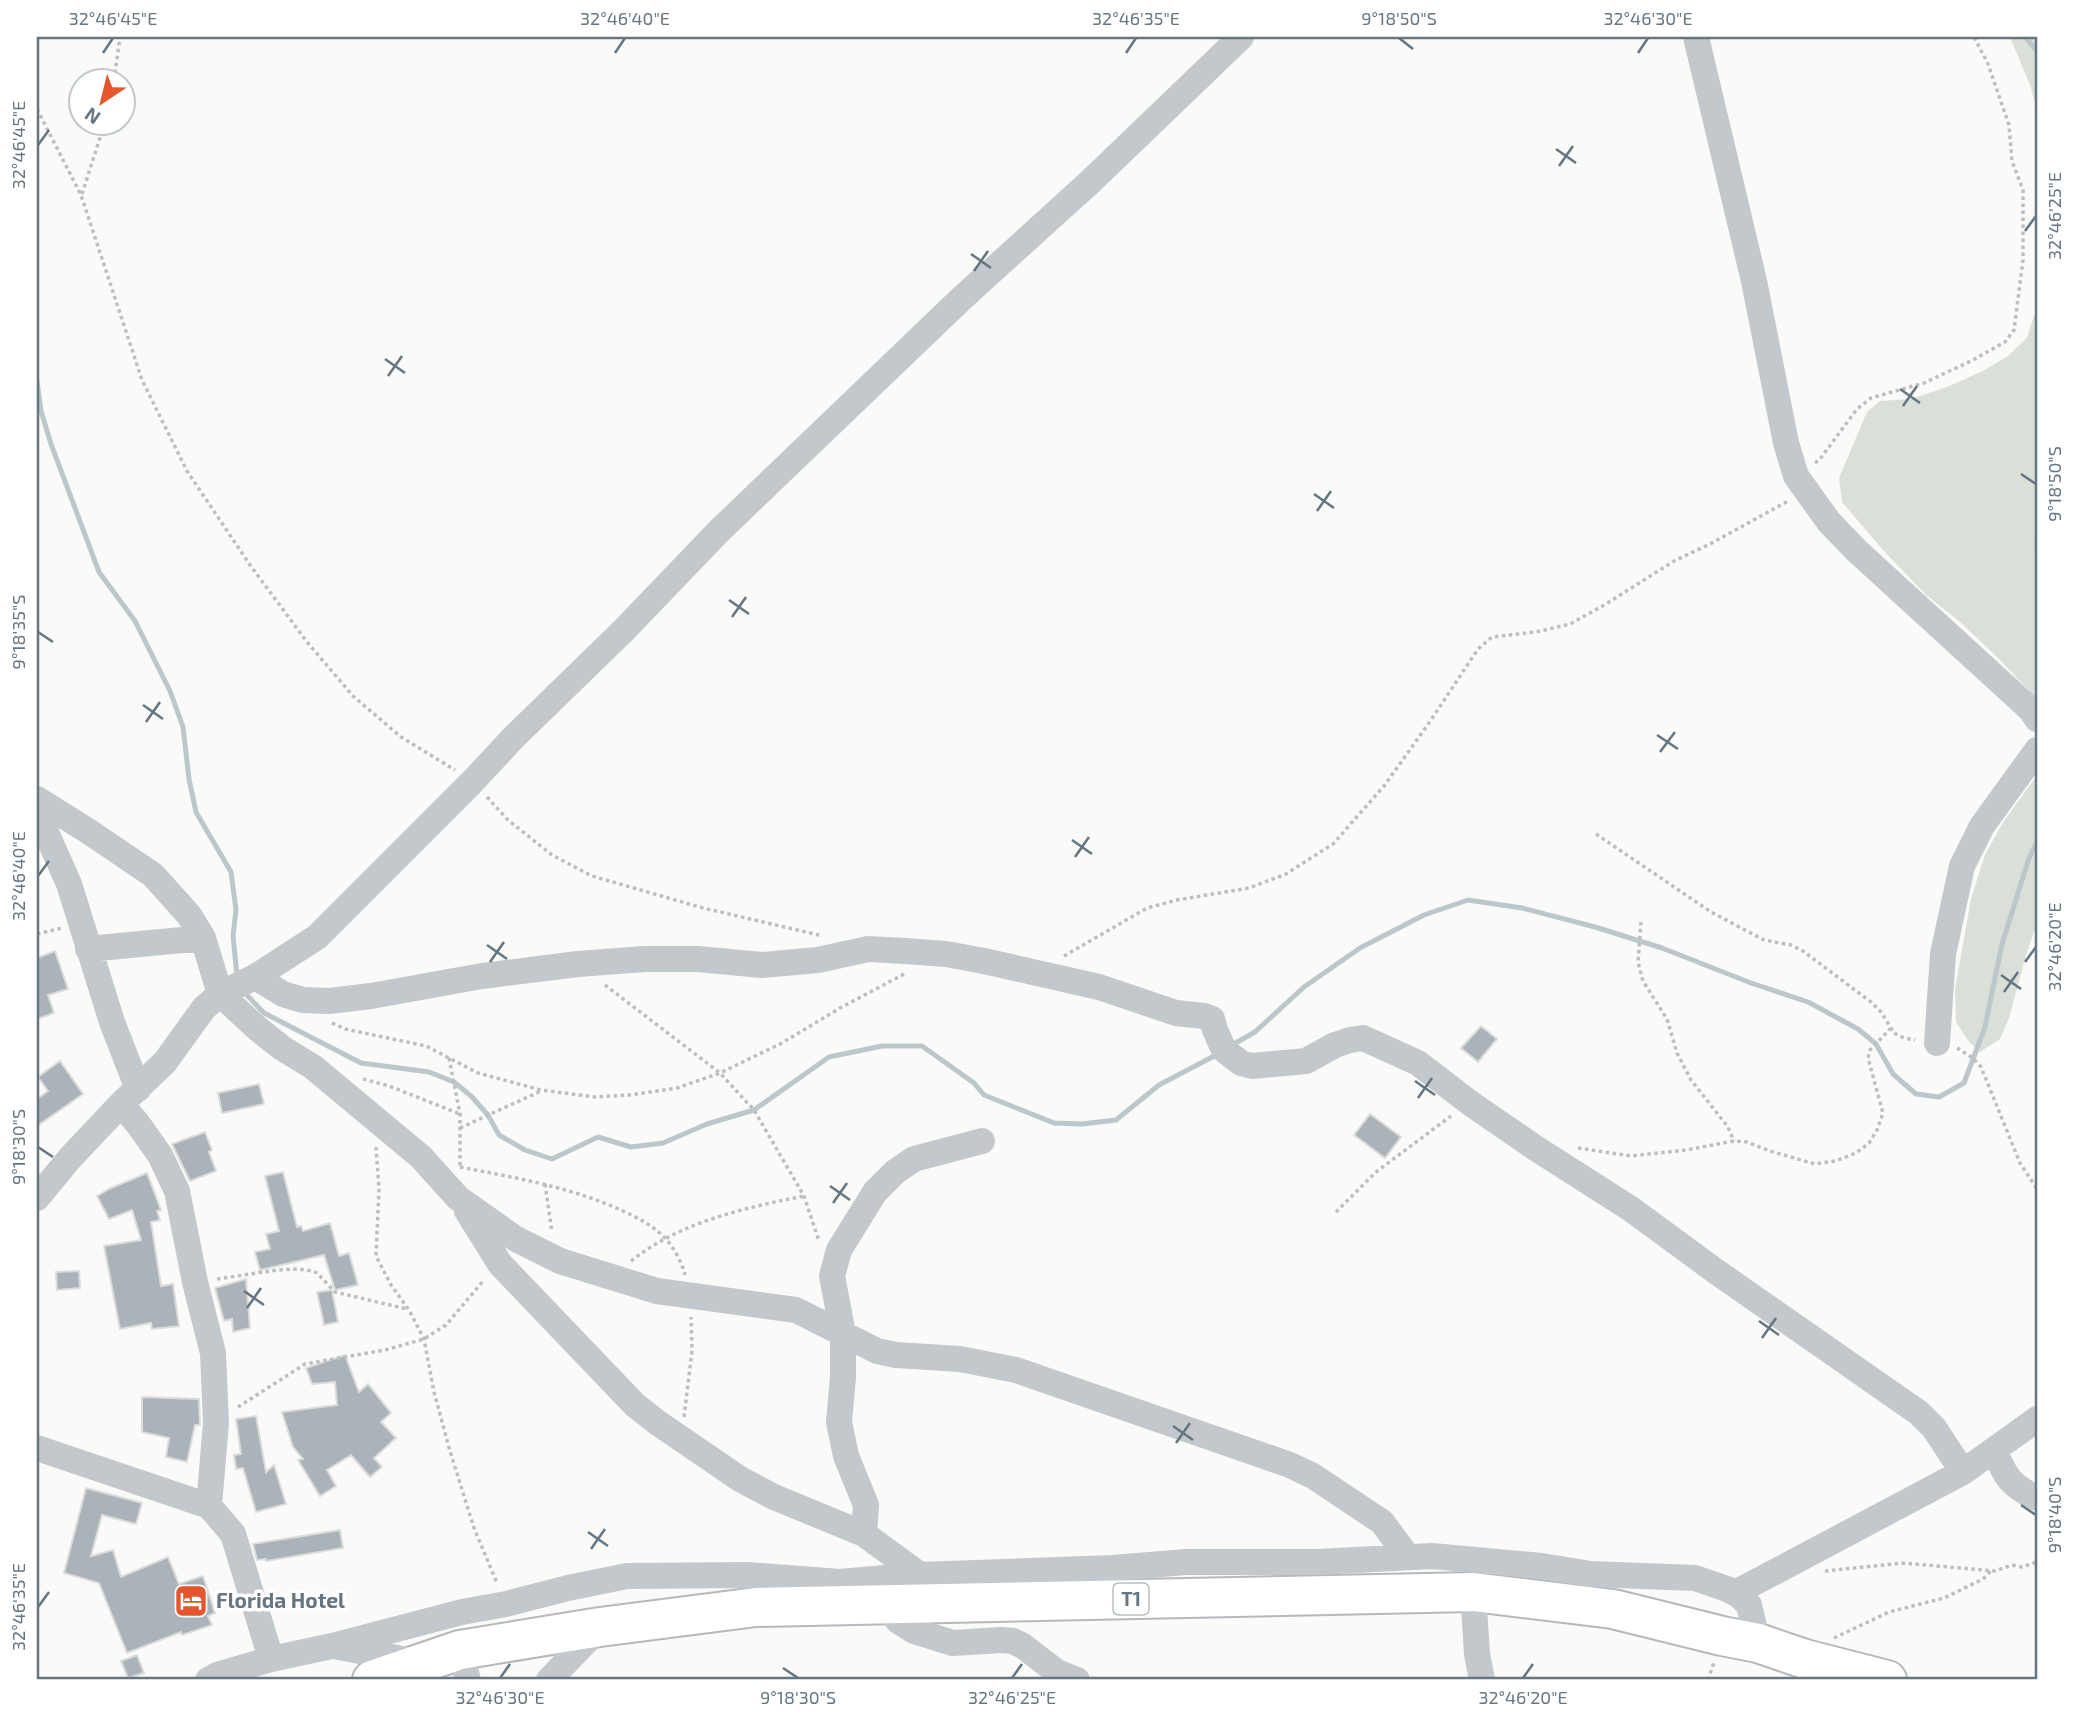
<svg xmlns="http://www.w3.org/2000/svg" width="2074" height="1717" font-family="'Exo 2',sans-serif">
	<rect width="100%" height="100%" fill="#fafaf8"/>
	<path fill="#dadfd7" d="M2010 37H2037V110L2030 85Z
		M2037 306V699L1999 659 1959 621 1926 595 1883 550 1842 502 1839 478 1867 412 1880 401 1911 399 1947 387 1983 371 2008 356 2027 338Z
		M2037 775V923L2026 955 2009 1018 2000 1039 1980 1052 1969 1042 1956 1022 1955 989 1971 899 1985 855 2002 824Z"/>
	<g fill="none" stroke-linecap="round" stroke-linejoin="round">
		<path stroke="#bbc7cb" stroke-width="5" d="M2025 37 2037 51
			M37 381 41 411 51 444 99 572 135 621 170 691 183 727 189 779 196 812 231 872 236 910 233 936 237 976
			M2037 541V552
			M243 991 264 1013 361 1063 429 1072 454 1082 471 1096 488 1115 499 1135 525 1150 552 1159 598 1137 631 1147 663 1143 707 1124 754 1110 829 1057 882 1046H922L974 1083 984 1095 1054 1123 1082 1124 1116 1120 1159 1085 1218 1054
			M1232 1045 1255 1032 1304 987 1360 948 1424 915 1468 900 1522 908 1595 927 1662 948 1751 983 1808 1002 1858 1029 1876 1044 1893 1074 1916 1094 1939 1097 1964 1083 1985 1027 2002 944 2029 858 2037 842"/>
	</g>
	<path fill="#aab3b9" stroke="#dcdcda" stroke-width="2" d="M55 951 68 989 48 995 54 1013 37 1019V958Z
		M1481 1026 1497 1039 1478 1062 1461 1048Z
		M60 1061 83 1094 37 1126V1099L48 1091 38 1077Z
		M259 1084 264 1104 222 1113 218 1093Z
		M1370 1114 1401 1137 1385 1158 1354 1135Z
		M205 1132 212 1150 209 1152 216 1171 190 1181 172 1144Z
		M283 1172 297 1227 301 1226 303 1231 330 1223 339 1256 349 1253 358 1285 335 1290 324 1255 260 1270 255 1252 270 1249 266 1234 279 1231 265 1176Z
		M147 1173 161 1210 157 1211 160 1220 151 1222 161 1286 173 1284 179 1326 152 1329 151 1323 120 1329 104 1246 141 1240 132 1210 109 1219 97 1196 111 1188Z
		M79 1271 80 1288 57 1290 56 1272Z
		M246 1279 250 1328 233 1332 232 1319 224 1321 215 1288Z
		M332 1290 338 1322 324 1325 317 1292Z
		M345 1355 359 1392 368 1384 391 1413 381 1422 396 1438 374 1458 382 1467 370 1477 351 1455 327 1470 336 1486 320 1496 298 1460 303 1459 293 1447 282 1412 337 1405 335 1382 312 1384 306 1368Z
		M142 1397 199 1399 200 1425H195L187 1462 166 1457 169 1438 142 1432Z
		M256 1416 266 1472 274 1465 286 1504 256 1512 243 1468 236 1469 234 1455 241 1454 236 1419Z
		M86 1488 142 1503 136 1524 102 1515 91 1556 113 1550 121 1577 168 1557 179 1584 203 1576 215 1613 208 1616 212 1625 182 1635 181 1632 127 1653 99 1583 64 1573Z
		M340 1530 343 1548 266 1561V1559L257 1560 253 1544Z
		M137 1655 144 1673 128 1678 121 1661Z"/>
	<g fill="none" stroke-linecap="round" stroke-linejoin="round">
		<defs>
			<path id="highway" d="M372 1680 460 1650 600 1627 756 1607 1473 1592 1613 1609 1722 1636 1758 1643 1805 1659 1887 1680"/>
		</defs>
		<use href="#highway" stroke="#b4b9bd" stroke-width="42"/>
		<path stroke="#bbbfc2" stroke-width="3.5" stroke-dasharray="3.5 3.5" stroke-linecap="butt" d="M114 80 120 37
			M37 109 81 195 142 380 187 471 250 565 307 642 353 696 401 737 455 770
			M82 194 105 122
			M1815 463 1820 459 1857 409 1871 398 1924 383 1971 361 2005 342 2014 330 2023 260V190L2012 161 2009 125 1988 64 1974 37
			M487 797 508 820 552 855 592 876 703 908 823 936
			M1596 834 1711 912 1764 940 1791 945 1803 951 1871 1002 1881 1012 1894 1033 1904 1038 1915 1040
			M1641 922 1638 962 1643 981 1667 1019 1677 1053 1691 1080 1728 1127 1734 1141
			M37 934 62 928
			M1064 956 1147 908 1177 900 1249 888 1286 874 1314 856 1333 844 1384 786 1429 723 1478 649 1492 637 1536 632 1570 624 1606 604 1674 561 1710 544 1790 500
			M605 985 720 1073 754 1110 804 1196 819 1241
			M332 1023 345 1029 426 1046 478 1073 541 1090 595 1097 629 1095 677 1088 720 1073 782 1043 840 1008 906 973
			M1957 1048 1973 1058 1981 1067 2020 1163 2037 1189
			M449 1058 460 1114V1167
			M363 1079 389 1086 460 1114
			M460 1128 541 1091
			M376 1147 379 1189 376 1256 391 1285 409 1310 424 1339 434 1392 450 1451 474 1528 497 1583
			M1578 1148 1631 1156 1686 1150 1734 1141 1747 1142 1770 1151 1815 1164 1835 1161 1856 1153 1869 1143 1877 1130 1883 1113 1868 1058 1870 1050 1890 1029
			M460 1167C516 1178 571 1187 623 1211 638 1218 652 1225 664 1237 673 1246 682 1262 685 1275
			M545 1184 552 1232
			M1336 1212 1376 1172 1451 1116
			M631 1261C680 1222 744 1208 804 1196
			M217 1279 277 1270 298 1269 312 1271 317 1273 335 1292 407 1309
			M238 1407 305 1364 385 1350 424 1339 446 1325 484 1280
			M684 1417 692 1351 691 1317
			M1825 1571 1903 1563 1995 1571 2012 1565 2022 1567 2037 1562
			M1834 1638 1889 1612 1944 1598 1983 1579 1991 1571
			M1708 1680 1714 1662"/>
		<path stroke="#c3c8cc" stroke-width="26" d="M1696 37 1754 281 1786 443 1796 476 1829 522 1857 551 2031 710 2037 719
			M37 799 88 831 153 875 189 915 203 938 220 994 258 1029 282 1048 313 1067 421 1157 458 1198 516 1239 560 1261 657 1291 796 1310 877 1351 896 1355 960 1359 1016 1370 1290 1465 1313 1476 1382 1522 1408 1557
			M37 812 69 884 112 1022 138 1089
			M88 949 203 938
			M255 977 283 994 303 1000 329 1001 371 996 482 976 578 964 644 959H698L762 965 818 960 868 949 905 951 946 954 984 961 1099 987 1176 1013 1204 1016 1212 1019 1215 1030 1224 1050 1241 1063 1252 1066 1306 1061 1335 1045 1350 1040 1363 1038 1418 1063 1470 1103 1537 1149 1631 1209 1714 1270 1919 1413 1934 1428 1963 1472
			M1937 1043 1943 954 1962 866 1982 826 2037 750
			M121 1104 138 1124 160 1155 177 1191 195 1282 213 1353 216 1423 209 1506
			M37 1198 70 1158 121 1104 165 1062 204 1008 220 994 255 977 317 937 473 781 513 738 624 630 719 531 961 299 1090 182 1241 37
			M467 1211 500 1264 635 1405 658 1423 740 1479 774 1497 864 1534 920 1575
			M37 1448 209 1506 233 1534 271 1659
			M1995 1451C2005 1477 2011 1486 2037 1498
			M864 1534 866 1505 846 1456 839 1422 843 1377V1334L832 1276 839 1250 875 1192 895 1172 914 1159 982 1141
			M1473 1592 1477 1654 1482 1680
			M1735 1593 1963 1472 2037 1419
			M887 1605 898 1621 914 1631 953 1643 1002 1640 1013 1641 1023 1646 1057 1672 1077 1680
			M339 1647 418 1662
			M460 1650 468 1680
			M208 1680 217 1675 271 1659 332 1646 462 1612 506 1604 568 1588 627 1576 748 1575 840 1582 918 1575 1113 1568 1186 1562H1318L1432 1556 1542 1566 1591 1574 1695 1578 1727 1589 1739 1595 1749 1605 1758 1643
			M549 1680 600 1627"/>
		<use href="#highway" stroke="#fff" stroke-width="38"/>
	</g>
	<path fill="none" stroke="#657683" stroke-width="2.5" d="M1399 38 1413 49M103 53 113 38M615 53 625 38M1126 53 1136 38M1638 53 1648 38M38 145 49 130M1556 149 1576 163M1559 166 1573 146M2025 231 2036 216M971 254 991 268M974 271 988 251M385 359 405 373M388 376 402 356M1900 389 1920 403M1903 406 1917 386M2021 474 2036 484M1314 494 1334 508M1317 511 1331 491M729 600 749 614M732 617 746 597M38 632 53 642M143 705 163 719M146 722 160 702M1657 735 1678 749M1660 752 1675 732M1072 840 1092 854M1075 857 1089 837M38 876 49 861M487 945 507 959M490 962 504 942M2025 962 2036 947M2001 975 2021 989M2004 992 2018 972M1415 1081 1435 1095M1418 1098 1432 1078M38 1147 53 1157M830 1186 850 1200M833 1203 847 1183M244 1291 264 1305M247 1308 261 1288M1759 1321 1779 1335M1762 1338 1776 1318M1173 1426 1193 1440M1176 1443 1190 1423M2021 1505 2036 1515M588 1532 608 1546M591 1549 605 1529M38 1607 49 1592M783 1668 798 1678M500 1678 510 1664M1012 1678 1022 1664M1523 1678 1533 1664"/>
	<defs>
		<symbol id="hotel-square" viewBox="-11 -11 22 22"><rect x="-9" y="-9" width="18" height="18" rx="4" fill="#e4572e" stroke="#fff"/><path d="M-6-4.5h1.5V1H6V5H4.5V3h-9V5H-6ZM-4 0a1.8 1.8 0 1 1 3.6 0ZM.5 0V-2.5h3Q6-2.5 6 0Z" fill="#fff"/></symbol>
	</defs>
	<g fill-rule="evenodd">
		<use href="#hotel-square" x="172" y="1582" width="38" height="38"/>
	</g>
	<g text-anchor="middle" stroke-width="7" stroke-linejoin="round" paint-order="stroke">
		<rect fill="#fff" stroke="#939fa8" stroke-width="2" x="1113.5" y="1583.5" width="35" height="31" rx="5"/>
		<g font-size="19" font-weight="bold" fill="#657683">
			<text x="1131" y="1606">T1</text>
		</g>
		<g font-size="21" font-weight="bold" fill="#657683" stroke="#fff" text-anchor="start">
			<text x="216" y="1608">Florida Hotel</text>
		</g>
	</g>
	<rect width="2074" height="1717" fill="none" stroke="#ffffff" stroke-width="77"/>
	<g transform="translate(102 102) rotate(215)"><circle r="33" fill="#ffffff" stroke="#c1c8cd" stroke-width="2"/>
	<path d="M0-5L12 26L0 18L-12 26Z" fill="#e4572e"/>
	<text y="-10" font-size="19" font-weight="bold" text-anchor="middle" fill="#657683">N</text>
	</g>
	<rect x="38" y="38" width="1998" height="1640" fill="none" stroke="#657683" stroke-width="2.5"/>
	<g font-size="18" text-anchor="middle" fill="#657683">
		<text x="113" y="25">32°46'45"E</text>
		<text x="625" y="25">32°46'40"E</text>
		<text x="1136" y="25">32°46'35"E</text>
		<text x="1399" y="25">9°18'50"S</text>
		<text x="1648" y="25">32°46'30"E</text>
		<text transform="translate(19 145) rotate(-90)" y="6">32°46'45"E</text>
		<text transform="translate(2055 216) rotate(-90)" y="6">32°46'25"E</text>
		<text transform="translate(2055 484) rotate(-90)" y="6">9°18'50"S</text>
		<text transform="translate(19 632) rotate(-90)" y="6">9°18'35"S</text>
		<text transform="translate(19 876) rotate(-90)" y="6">32°46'40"E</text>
		<text transform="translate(2055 947) rotate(-90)" y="6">32°46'20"E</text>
		<text transform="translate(19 1147) rotate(-90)" y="6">9°18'30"S</text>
		<text transform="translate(2055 1515) rotate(-90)" y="6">9°18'40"S</text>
		<text transform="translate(19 1607) rotate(-90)" y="6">32°46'35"E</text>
		<text x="500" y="1704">32°46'30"E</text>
		<text x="798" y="1704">9°18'30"S</text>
		<text x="1012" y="1704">32°46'25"E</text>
		<text x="1523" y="1704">32°46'20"E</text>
	</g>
</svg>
